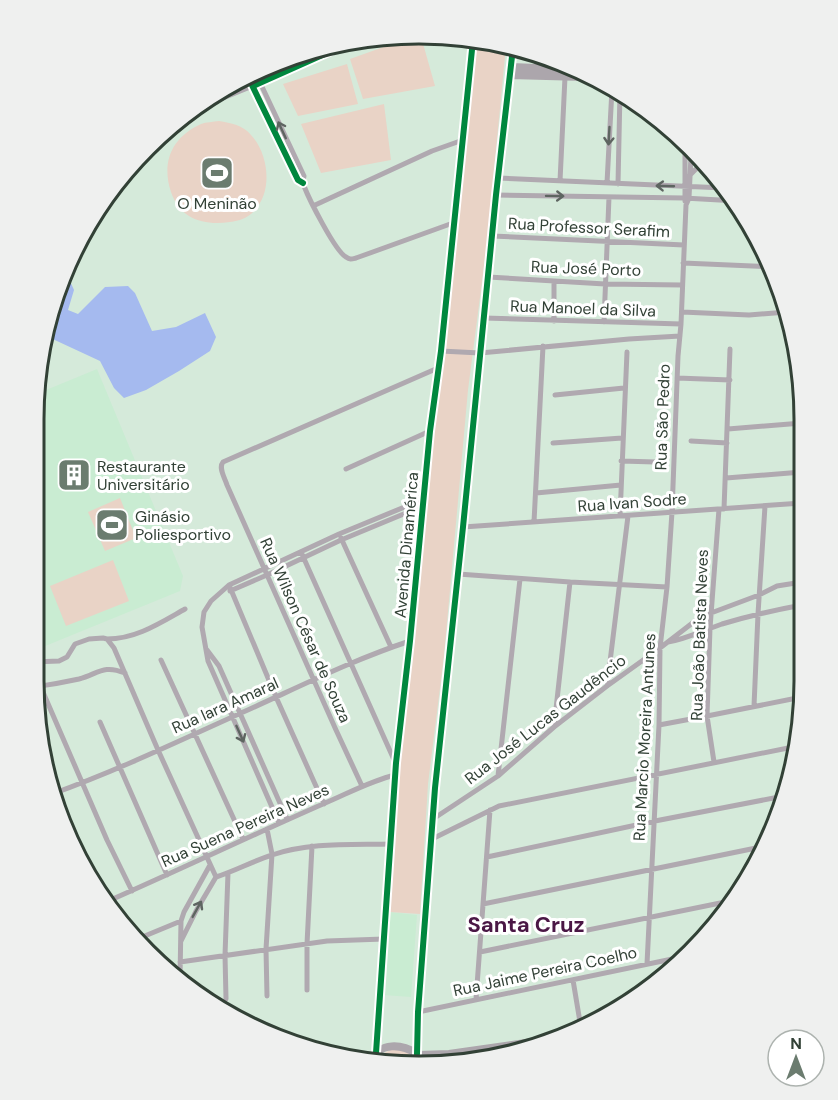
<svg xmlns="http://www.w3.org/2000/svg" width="838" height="1100" font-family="'DM Sans',sans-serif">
	<rect width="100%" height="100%" fill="#d5eada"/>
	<path fill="#c9ecd2" d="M97 369 183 576 180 591 33 651 34 395Z
		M390 912 417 915 411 997 383 995Z"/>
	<path fill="#e9d3c6" d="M403 40H422L435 86 363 99 350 59Z
		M475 40H494L506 46 487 243 468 390 444 656 428 784 420 914 390 912 405 692Z
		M347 64 358 104 298 116 283 84Z
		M384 104 391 160 321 173 301 124Z
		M219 121C231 123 243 125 251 135 269 154 273 192 254 211 248 218 239 221 230 222 204 226 180 219 171 192 161 162 172 137 201 124 206 122 213 122 219 121Z
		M120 498 136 538 105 551 88 512Z
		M113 560 129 601 66 626 50 586Z
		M394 1048 406 1051 415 1057V1064L376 1062 382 1054Z"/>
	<path fill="#a5baef" d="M66 278 69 279 74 290 68 310 78 314 105 287 128 286 135 293 152 331 176 327 205 313 216 337 210 351 179 371 146 390 124 398 114 388 100 361 44 335 46 319Z"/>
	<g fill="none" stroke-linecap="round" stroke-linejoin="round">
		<path stroke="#b0a9b0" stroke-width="5" d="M257 76 304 176C303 181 303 181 304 186 309 199 335 251 346 257 350 260 352 259 356 258L453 223
			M249 79 298 180 303 183
			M191 111 260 83 356 40
			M689 176 700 165
			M499 178 724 188
			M560 181 565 77
			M607 183 612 89
			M618 184 620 92
			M496 195 684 198 737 201
			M685 201V150
			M313 206 432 151 463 140
			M492 236 684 245
			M683 263 773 267
			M488 277 605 284 682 285
			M682 312 749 315 787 312
			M484 318 681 324
			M554 321V281
			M604 322 609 197
			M441 351 480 353 629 339 680 336
			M677 378 730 380
			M555 395 624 388
			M728 429 802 423
			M691 441 727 443
			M553 443 622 438
			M621 461 655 462
			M346 469 430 431
			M726 478 802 472
			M536 493 621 485
			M724 509 730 349
			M620 516 627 352
			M534 522 543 346
			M463 527 802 503
			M341 538 391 647
			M301 552 395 762
			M458 574 570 582 667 587
			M229 585 276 697 324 804
			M230 591 267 575 341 540 423 506
			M802 600V582
			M107 639C136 639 160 623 185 609
			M668 642C687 639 704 630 722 624 749 616 775 610 802 605
			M207 650 219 666 287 819
			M161 660 243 839
			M33 662 59 661 67 657 75 644 89 639 103 638 107 639 114 648 158 750 216 877
			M33 669 107 840 132 891
			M34 686H41C53 684 66 682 79 679 98 674 103 664 125 673
			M607 686 628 516
			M800 697 802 658
			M754 706 758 614 765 506
			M100 722 167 875
			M659 725 707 716 802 697
			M554 727 570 582
			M714 762 707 716 710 628 719 509
			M498 776 520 579
			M362 786 336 730 227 485C225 478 218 468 223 462L438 368
			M52 794C116 771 179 741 241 713 297 688 352 660 410 641
			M433 819 498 776 554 727 607 686 660 648 695 621 711 613 759 595 777 586 802 582
			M279 823 208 661 202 627 204 612 211 601 229 585 339 534 424 499
			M432 839 499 806 798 746
			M487 857 655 821 784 796
			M216 877C235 871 253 861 272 855 310 842 351 845 391 844
			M106 902C179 870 250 836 323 804 347 794 370 781 395 775
			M483 904 766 846
			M135 940 181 921
			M181 941 196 911 216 877
			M480 952 735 900
			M180 962 327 941 384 939
			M647 964 659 725 660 648 667 587 672 512 678 356 681 324 686 205 689 198 691 156
			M180 978 181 921 184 912 210 865
			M573 980 581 1028
			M307 990V944L312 846
			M267 996 266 949 272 854 267 829
			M226 999 225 955 228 873
			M476 999 490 810
			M418 1012 677 958"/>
		<path stroke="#aca6ac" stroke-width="8" d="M511 67 562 69
			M510 75 583 77
			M376 1053 396 763 410 641 430 431 441 351 473 40
			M417 1054 418 1012 435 788 463 527 496 195 513 48
			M418 1055 449 1054 560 1038
			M363 1061 374 1056
			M374 1062C376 1041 405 1044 417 1054L419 1065
			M427 1065 439 1062 519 1051"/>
		<defs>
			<path id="cycleway" d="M249 79 298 180 303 183
				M253 86 356 40
				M376 1053 396 763 410 641 430 431 441 351 473 40
				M417 1054 418 1012 435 788 463 527 496 195 513 48"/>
		</defs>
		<use href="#cycleway" stroke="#fff" stroke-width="10"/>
		<use href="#cycleway" stroke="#00873e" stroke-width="6"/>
	</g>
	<defs><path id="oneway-shaft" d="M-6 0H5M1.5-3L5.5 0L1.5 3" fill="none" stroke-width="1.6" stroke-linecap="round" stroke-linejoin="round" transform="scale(1.5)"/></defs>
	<g stroke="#5e6561">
		<use href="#oneway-shaft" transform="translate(282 130) rotate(-115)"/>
		<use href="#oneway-shaft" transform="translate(609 136) rotate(93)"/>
		<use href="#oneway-shaft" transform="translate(665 186) rotate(-178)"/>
		<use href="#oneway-shaft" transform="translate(555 196) rotate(1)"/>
		<use href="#oneway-shaft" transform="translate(240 734) rotate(66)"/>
		<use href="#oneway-shaft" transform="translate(197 909) rotate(-61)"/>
	</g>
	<defs>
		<symbol id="stadium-square" viewBox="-11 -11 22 22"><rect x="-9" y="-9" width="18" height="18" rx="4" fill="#6b7c6f" stroke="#fff"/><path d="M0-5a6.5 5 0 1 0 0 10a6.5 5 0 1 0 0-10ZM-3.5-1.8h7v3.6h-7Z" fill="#fff"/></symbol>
		<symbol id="building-square" viewBox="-11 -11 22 22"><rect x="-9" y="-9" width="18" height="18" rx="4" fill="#6b7c6f" stroke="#fff"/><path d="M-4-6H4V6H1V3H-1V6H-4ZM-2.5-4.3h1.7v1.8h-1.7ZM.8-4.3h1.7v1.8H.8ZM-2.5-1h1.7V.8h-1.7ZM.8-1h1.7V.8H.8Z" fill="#fff"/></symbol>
	</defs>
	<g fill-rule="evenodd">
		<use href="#stadium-square" x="198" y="154" width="38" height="38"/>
		<use href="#building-square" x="55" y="456" width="38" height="38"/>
		<use href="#stadium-square" x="93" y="506" width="38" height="38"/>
	</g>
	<g text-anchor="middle" stroke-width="6" stroke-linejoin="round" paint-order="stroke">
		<g font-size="16" fill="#324136" stroke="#fff" text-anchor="start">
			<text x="217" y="209" text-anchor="middle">O Meninão</text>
			<text x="97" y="472">Restaurante<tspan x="97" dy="18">Universitário</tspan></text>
			<text x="135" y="522">Ginásio<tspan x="135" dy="18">Poliesportivo</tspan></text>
		</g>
		<g font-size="16" fill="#324136" stroke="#fff">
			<text transform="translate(589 227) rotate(3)" y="6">Rua Professor Serafim</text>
			<text transform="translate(586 268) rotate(2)" y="6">Rua José Porto</text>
			<text transform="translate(583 308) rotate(2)" y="6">Rua Manoel da Silva</text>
			<text transform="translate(662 417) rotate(-88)" y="6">Rua São Pedro</text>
			<text transform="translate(632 502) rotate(-4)" y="6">Rua Ivan Sodre</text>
			<text transform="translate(406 545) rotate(-85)" y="6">Avenida Dinamérica</text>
			<text transform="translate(306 630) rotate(66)" y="6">Rua Wilson César de Souza</text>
			<text transform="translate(699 635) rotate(-88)" y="6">Rua João Batista Neves</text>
			<text transform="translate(225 705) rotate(-24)" y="6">Rua Iara Amaral</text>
			<text transform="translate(545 719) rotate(-38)" y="6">Rua José Lucas Gaudêncio</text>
			<text transform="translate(644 737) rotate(-87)" y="6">Rua Marcio Moreira Antunes</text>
			<text transform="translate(245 825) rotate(-24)" y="6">Rua Suena Pereira Neves</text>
			<text transform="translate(545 971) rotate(-12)" y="6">Rua Jaime Pereira Coelho</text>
		</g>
		<g font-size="22" font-weight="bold" fill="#4a1745" stroke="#fff">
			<text x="526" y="932">Santa Cruz</text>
		</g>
	</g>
	<path d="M0 0H838V1100H0ZM419 44H419A375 375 0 0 1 794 419V681A375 375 0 0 1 419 1056H419A375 375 0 0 1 44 681V419A375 375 0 0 1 419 44Z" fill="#eff0ef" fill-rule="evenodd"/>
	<path fill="none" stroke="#324136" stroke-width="3" d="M419 44H419A375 375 0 0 1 794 419V681A375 375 0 0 1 419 1056H419A375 375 0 0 1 44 681V419A375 375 0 0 1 419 44Z"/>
	<g transform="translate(796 1058)"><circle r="28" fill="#ffffff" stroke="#adb3af" stroke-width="1.5"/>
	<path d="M0-4.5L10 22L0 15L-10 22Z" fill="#6b7c6f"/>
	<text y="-9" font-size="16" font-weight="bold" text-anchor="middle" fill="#324136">N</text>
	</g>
</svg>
